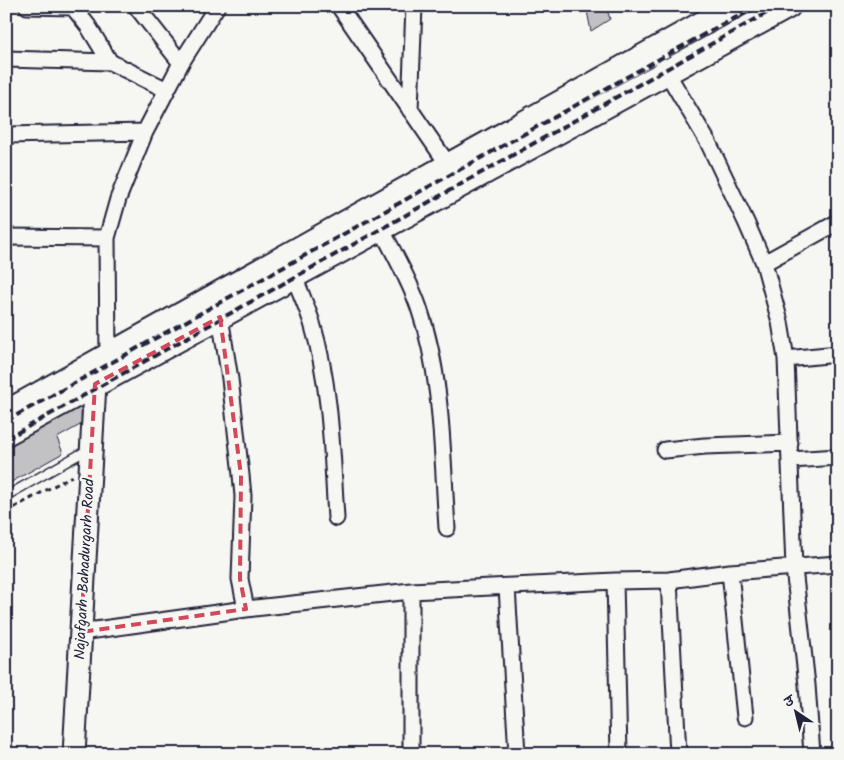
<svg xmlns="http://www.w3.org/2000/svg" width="844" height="760" font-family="Kalam,'Playpen Sans Deva',sans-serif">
	<rect width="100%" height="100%" fill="#f6f6f2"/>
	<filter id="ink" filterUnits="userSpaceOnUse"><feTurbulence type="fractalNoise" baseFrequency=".02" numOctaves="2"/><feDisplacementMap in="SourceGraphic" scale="10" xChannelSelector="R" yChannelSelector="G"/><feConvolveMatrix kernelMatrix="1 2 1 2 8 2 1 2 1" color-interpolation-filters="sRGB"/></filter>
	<g filter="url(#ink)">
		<path fill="#c2c2c4" stroke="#22223b" d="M586 6H606L610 19 591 31Z
			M59 377 89 420 57 438 63 453 6 485V407Z"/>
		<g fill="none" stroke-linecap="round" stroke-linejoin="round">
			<defs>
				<path id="lane" d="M6 496 89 449"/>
				<path id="street" d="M27 6 73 7 88 26 110 62
					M136 6 181 63
					M339 6 449 166
					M6 59 110 62 167 90
					M663 66 708 142 746 222 764 263 780 322 786 359 794 568 807 685 812 754
					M410 110 414 6
					M6 135 145 132
					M381 228C394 254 410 281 419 308 443 378 442 455 447 528
					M6 237 107 238
					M764 263 838 222
					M294 276C300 292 307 307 312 323 331 386 332 453 336 518
					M220 317 230 379 241 475 243 496 240 579 246 609 411 591 615 581 669 580 730 572 838 564
					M108 358 107 238 118 199 145 132 181 63 217 6
					M786 359 838 354
					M665 450 705 446 790 443
					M791 460 838 457
					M730 572 745 717
					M669 580 678 754
					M615 581 619 754
					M507 587 517 754
					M81 632 246 609
					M411 754V591"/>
				<path id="secondary" d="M74 754 95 384"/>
				<path id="primary" d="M6 413 734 6
					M6 433 788 6"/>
			</defs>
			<use href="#lane" stroke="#22223b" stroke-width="11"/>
			<use href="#street" stroke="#22223b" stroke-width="19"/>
			<use href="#secondary" stroke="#22223b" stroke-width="25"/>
			<use href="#primary" stroke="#22223b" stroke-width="28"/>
			<path stroke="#22223b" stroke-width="3" stroke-dasharray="5 4" stroke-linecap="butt" d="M6 512 72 476"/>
			<use href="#lane" stroke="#f6f6f2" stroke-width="8"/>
			<use href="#street" stroke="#f6f6f2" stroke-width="15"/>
			<use href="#secondary" stroke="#f6f6f2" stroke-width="21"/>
			<use href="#primary" stroke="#f6f6f2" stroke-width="24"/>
			<path stroke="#22223b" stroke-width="4" stroke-dasharray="8 4" stroke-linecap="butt" d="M6 421 755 6
				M6 439 779 6"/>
		</g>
	</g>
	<path fill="none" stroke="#d1495b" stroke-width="4" stroke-dasharray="10 6" stroke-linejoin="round" d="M220 317 241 475 240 579 246 609 81 632 95 384Z"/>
	<g text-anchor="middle" stroke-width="4.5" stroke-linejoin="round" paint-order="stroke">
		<g font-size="15" fill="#22223b" stroke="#f6f6f2">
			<text transform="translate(84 569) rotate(-87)" y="5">Najafgarh Bahadurgarh Road</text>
		</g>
	</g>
	<rect width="844" height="760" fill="none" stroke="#f6f6f2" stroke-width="25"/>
	<rect x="12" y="12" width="819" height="735" fill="none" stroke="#22223b" stroke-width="2" filter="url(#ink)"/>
	<g transform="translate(796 712) rotate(325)" stroke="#f6f6f2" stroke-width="4" paint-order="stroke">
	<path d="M0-4L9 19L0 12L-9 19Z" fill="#22223b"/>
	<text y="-8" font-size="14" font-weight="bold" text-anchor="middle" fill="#22223b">उ</text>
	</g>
</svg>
